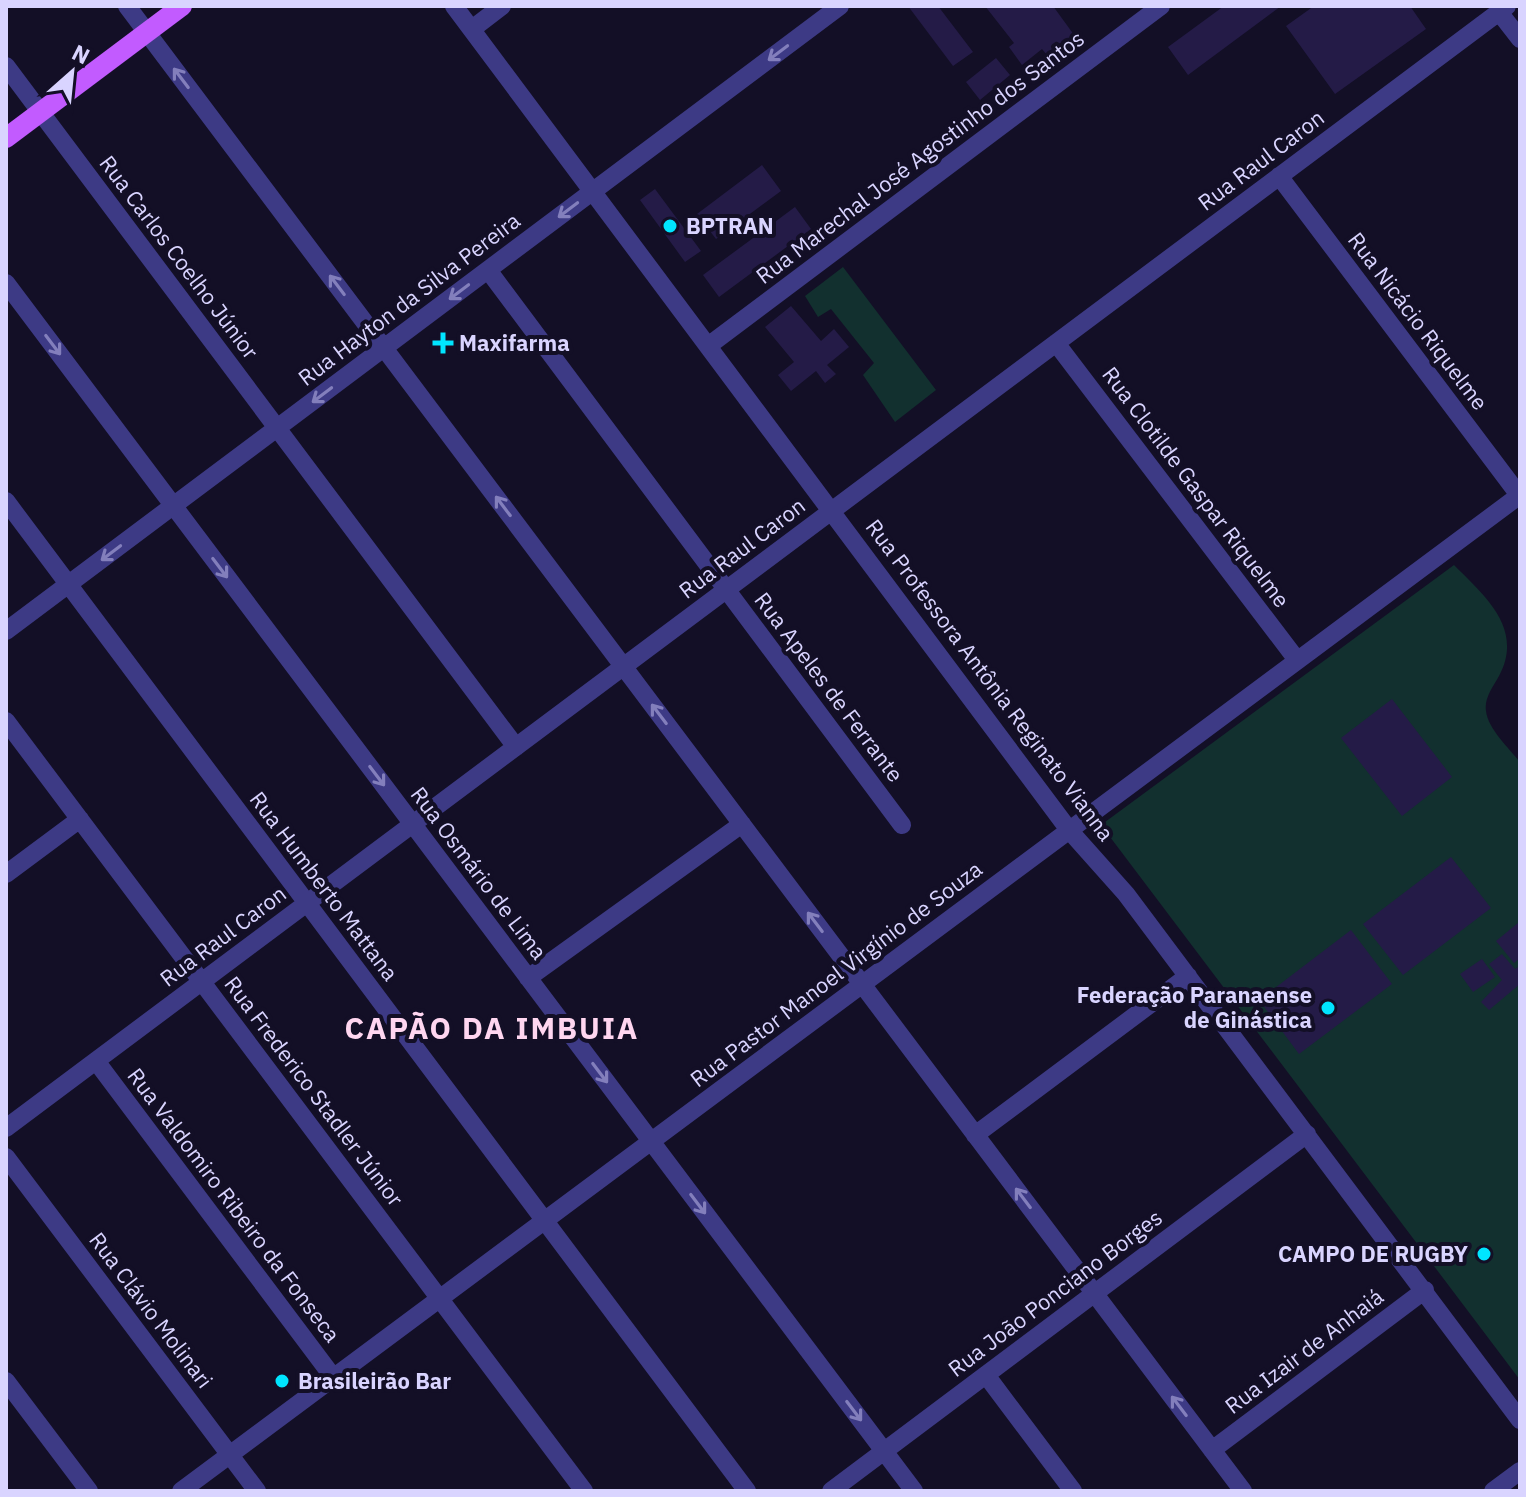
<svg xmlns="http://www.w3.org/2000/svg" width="1526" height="1497" font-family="'IBM Plex Sans',sans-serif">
	<rect width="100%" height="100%" fill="#130f26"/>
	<path fill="#12302f" d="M843 267 936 390 895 422 863 375 874 363 831 309 818 317 805 296Z
		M1454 565C1486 597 1524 629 1499 676 1493 687 1484 698 1486 711 1488 729 1509 748 1520 762V1380L1101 825Z"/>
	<path fill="#241b47" d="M908 6H938L973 52 953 66Z
		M985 6H1053L1077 39 1051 60 1042 49 1022 65 1009 47 1014 43Z
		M1224 6H1281L1188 75 1168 47Z
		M1314 6H1410L1426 29 1335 94 1286 26Z
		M996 58 1010 75 980 100 966 82Z
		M762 165 781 191 716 239 697 214Z
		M655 189 701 251 685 262 640 200Z
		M795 207 811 229 719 297 703 275Z
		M791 306 821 341 834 329 849 347 827 365 836 374 825 383 816 371 791 391 778 375 794 362 765 327Z
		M1392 699 1452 777 1402 816 1341 738Z
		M1451 857 1491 908 1403 975 1363 924Z
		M1518 923 1520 958 1514 963 1496 941Z
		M1351 930 1392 984 1299 1054 1259 1000Z
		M1502 954 1515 969 1520 966V984L1489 1010 1481 1002 1502 980 1489 964Z
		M1482 959 1495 977 1473 992 1460 974Z"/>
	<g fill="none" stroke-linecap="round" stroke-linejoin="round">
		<path stroke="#3d3a85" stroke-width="18" d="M127 6 1243 1491
			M454 6 1069 830 1126 894 1520 1420
			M1499 12 1520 39
			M472 29 502 6
			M6 66 516 747
			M1279 176 1519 495
			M488 270 902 825
			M6 283 914 1491
			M1056 343 1297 660
			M708 346 1161 6
			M6 501 747 1491
			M6 631 840 6
			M6 721 584 1491
			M6 874 80 819
			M528 978 742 824
			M96 1061 333 1377
			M6 1128 1507 6
			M975 1135 1188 976
			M6 1157 257 1491
			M986 1375 1073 1491
			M6 1381 89 1491
			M1212 1450 1425 1290
			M181 1491 1520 495
			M831 1491 1307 1134
			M1493 1491 1520 1471"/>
		<path stroke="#c25bff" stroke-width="20" d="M6 138 182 6"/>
	</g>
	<defs><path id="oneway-shaft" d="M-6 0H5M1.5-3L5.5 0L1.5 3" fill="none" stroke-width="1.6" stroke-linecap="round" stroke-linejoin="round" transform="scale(2)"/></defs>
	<g stroke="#837fbc">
		<use href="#oneway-shaft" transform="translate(778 53) rotate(143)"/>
		<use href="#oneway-shaft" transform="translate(181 78) rotate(-127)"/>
		<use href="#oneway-shaft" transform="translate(568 210) rotate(143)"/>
		<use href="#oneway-shaft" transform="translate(337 285) rotate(-127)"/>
		<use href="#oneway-shaft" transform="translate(459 292) rotate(143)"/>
		<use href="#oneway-shaft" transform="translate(53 345) rotate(53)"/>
		<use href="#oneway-shaft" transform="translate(322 395) rotate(143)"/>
		<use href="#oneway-shaft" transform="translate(503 506) rotate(-127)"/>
		<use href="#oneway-shaft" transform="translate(111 553) rotate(143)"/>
		<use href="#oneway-shaft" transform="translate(220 568) rotate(53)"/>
		<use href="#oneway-shaft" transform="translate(659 714) rotate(-127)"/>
		<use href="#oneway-shaft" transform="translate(377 776) rotate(53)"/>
		<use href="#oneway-shaft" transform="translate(815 922) rotate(-127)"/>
		<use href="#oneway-shaft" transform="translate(600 1073) rotate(53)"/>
		<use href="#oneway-shaft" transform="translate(1023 1198) rotate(-127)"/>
		<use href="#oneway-shaft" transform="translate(698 1204) rotate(53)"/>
		<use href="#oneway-shaft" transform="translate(1179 1406) rotate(-127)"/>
		<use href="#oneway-shaft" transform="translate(854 1411) rotate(53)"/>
	</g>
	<g fill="#00e5ff" stroke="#130f26" stroke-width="3">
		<circle cx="670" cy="226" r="8"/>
		<path d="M439 331h8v8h8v8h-8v8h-8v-8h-8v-8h8z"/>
		<circle cx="1328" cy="1008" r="8"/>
		<circle cx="1484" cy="1254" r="8"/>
		<circle cx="282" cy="1381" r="8"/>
	</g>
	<g text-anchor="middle" stroke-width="8" stroke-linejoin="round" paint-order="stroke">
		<g font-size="22" fill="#d9d4ff" stroke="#130f26">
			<text transform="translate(920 157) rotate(-37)" y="8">Rua Marechal José Agostinho dos Santos</text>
			<text transform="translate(1261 160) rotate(-37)" y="8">Rua Raul Caron</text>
			<text transform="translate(179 257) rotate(53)" y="8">Rua Carlos Coelho Júnior</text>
			<text transform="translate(409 299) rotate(-37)" y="8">Rua Hayton da Silva Pereira</text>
			<text transform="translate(1418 321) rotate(53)" y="8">Rua Nicácio Riquelme</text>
			<text transform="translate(1196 487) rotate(53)" y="8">Rua Clotilde Gaspar Riquelme</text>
			<text transform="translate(742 548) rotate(-37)" y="8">Rua Raul Caron</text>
			<text transform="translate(990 680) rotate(53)" y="8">Rua Professora Antônia Reginato Vianna</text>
			<text transform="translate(829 687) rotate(53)" y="8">Rua Apeles de Ferrante</text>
			<text transform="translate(479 873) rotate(53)" y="8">Rua Osmário de Lima</text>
			<text transform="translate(324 886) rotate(53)" y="8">Rua Humberto Mattana</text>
			<text transform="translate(223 936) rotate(-37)" y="8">Rua Raul Caron</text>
			<text transform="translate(836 974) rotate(-37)" y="8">Rua Pastor Manoel Virgínio de Souza</text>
			<text transform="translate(314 1091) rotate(53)" y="8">Rua Frederico Stadler Júnior</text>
			<text transform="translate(234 1205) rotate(53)" y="8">Rua Valdomiro Ribeiro da Fonseca</text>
			<text transform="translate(1055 1293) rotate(-37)" y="8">Rua João Ponciano Borges</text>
			<text transform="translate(151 1310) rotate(53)" y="8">Rua Clávio Molinari</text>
			<text transform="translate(1304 1351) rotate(-37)" y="8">Rua Izair de Anhaiá</text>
		</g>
		<g font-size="22" font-weight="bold" fill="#d9d4ff" stroke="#130f26" text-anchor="start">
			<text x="686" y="234">BPTRAN</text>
			<text x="459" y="351">Maxifarma</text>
			<text x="1312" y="1003" text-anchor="end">Federação Paranaense<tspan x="1312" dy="25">de Ginástica</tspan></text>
			<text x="1468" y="1262" text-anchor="end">CAMPO DE RUGBY</text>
			<text x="298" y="1389">Brasileirão Bar</text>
		</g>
		<g font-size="30" font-weight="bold" letter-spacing="2" fill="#ffd6f0" stroke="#130f26">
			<text x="492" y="1039">CAPÃO DA IMBUIA</text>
		</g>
	</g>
	<rect width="1526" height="1497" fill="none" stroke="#d9d4ff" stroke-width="16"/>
	<g transform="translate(72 72) rotate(27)" stroke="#130f26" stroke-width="6" paint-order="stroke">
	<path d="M0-6L14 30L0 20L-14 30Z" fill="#d9d4ff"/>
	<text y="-12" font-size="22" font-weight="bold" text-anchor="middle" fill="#d9d4ff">N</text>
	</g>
</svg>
